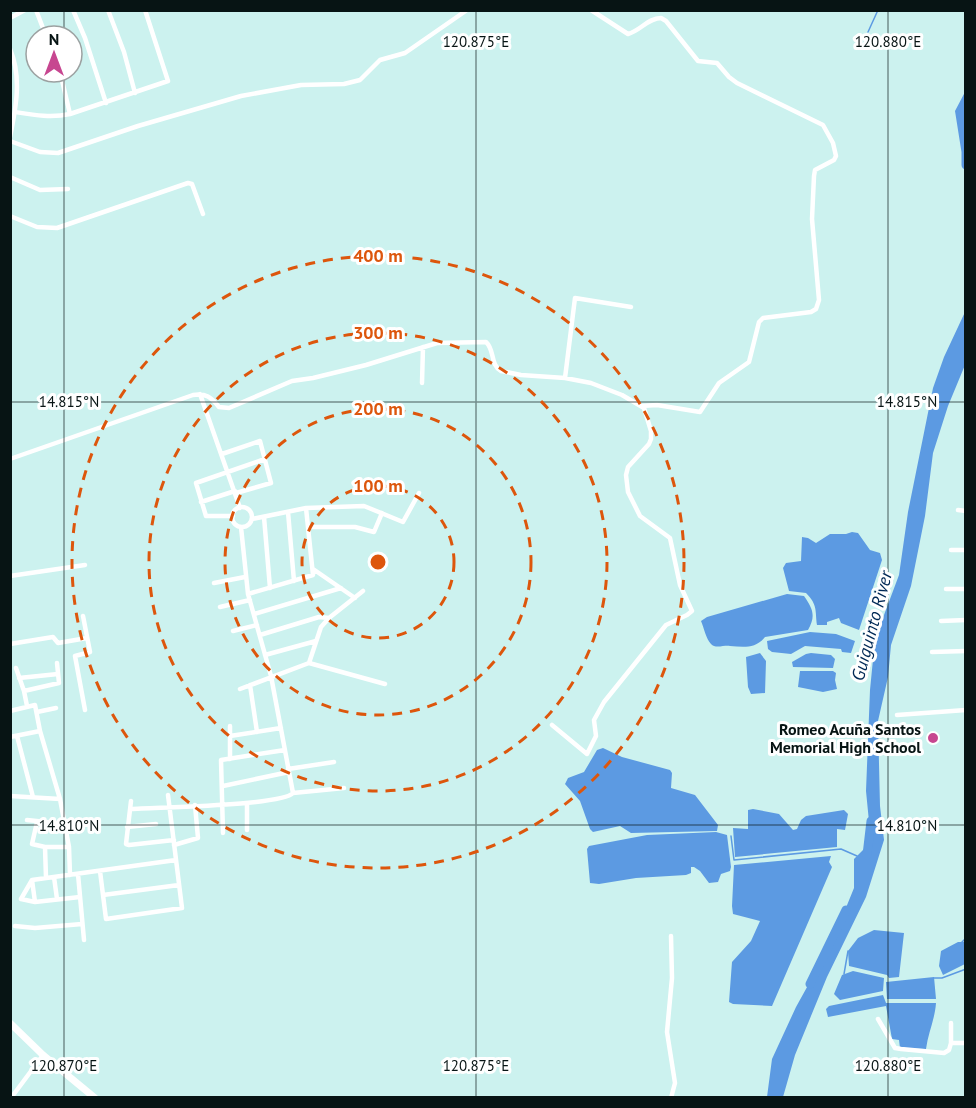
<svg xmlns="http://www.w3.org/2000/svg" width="976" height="1108" font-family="'PT Sans',sans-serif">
	<rect width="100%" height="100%" fill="#ccf2ef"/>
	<path fill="#5c9ae2" d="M965 92V161L961 149 955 111Z
		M965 312V365L948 406 933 453 925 516 911 586 891 645 888 677 878 721 880 806 884 840 866 897 827 977 795 1055 783 1097H767L772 1059 796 1007 832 942 854 888V859L871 842 866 791 870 690 875 639 899 575 908 512 933 388 944 357Z
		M852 532 858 533 870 550 880 553 882 560 859 630 841 623 839 618 827 622V625H817C815 611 818 605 806 593L789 591 783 568 786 563 801 561 802 537 808 538 816 543 830 534H846Z
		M787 594 804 596C813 609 816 616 808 630L765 637C755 649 744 647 730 646 724 645 715 649 711 644 706 639 704 628 701 621L707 617Z
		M810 632 836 634 855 641 851 653 842 652 841 649 805 646 791 654 772 652 768 649 767 641Z
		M760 653 766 661 765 693 751 694 748 687 746 657Z
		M811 653 831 655 835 659 833 668 793 667 792 662 806 654Z
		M800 671H833L836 673 835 680 837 689 823 692 798 687Z
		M603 748 622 757 670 770 672 773 671 788 695 795 718 825 717 831 631 833 620 826 593 832 590 829 580 801 565 784 568 778 584 772 597 750Z
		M753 809 779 814 793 830 797 829 801 820 806 816 844 810 848 814 845 830 837 829V847L735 857 733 828 748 829V810Z
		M716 832 727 835 731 867 730 871 721 874 718 882 709 883 700 871 694 867H691V873L686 875 636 878 599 884 590 883 587 849 589 846 647 835Z
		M831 856 829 862 832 867 772 1006 733 1004 729 1002 732 962 751 941 760 921 733 914 732 906 734 865Z
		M874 930 904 933 899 977 889 978 887 975 849 966 848 951 858 938Z
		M958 942H965V964L943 975 939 966 941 951Z
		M853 971 884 978 883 991 840 1000 834 994 842 975Z
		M934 977 936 999H887L886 982Z
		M883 995 886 1003H936C935 1019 928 1033 926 1049L900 1048 899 1040 892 1039 886 1006 828 1017 826 1009 829 1006Z"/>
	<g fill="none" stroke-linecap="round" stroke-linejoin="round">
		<path stroke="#5c9ae2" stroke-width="1.5" d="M868 32 878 10
			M731 836 734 860 841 849 857 856
			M962 942 966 938
			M844 974 848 951
			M934 978H942L966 969"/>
		<path stroke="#5c9ae2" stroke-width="9" d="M966 149V165
			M867 855 871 821
			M810 984 846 910"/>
		<path stroke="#fff" stroke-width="4.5" d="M36 10 46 36
			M73 10 85 38 106 103
			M108 10 124 52 135 93
			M591 10 628 34C640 31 648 18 661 18L666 21 698 61 717 63 729 77 737 83 823 125 833 143 836 156 834 160 815 170 814 176 812 219 819 300 816 309 811 312 763 318 759 322 749 362 719 383 700 412 657 405 641 406
			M10 18 25 10
			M10 49C22 77 16 108 10 137
			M60 72 70 114
			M15 112C34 115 51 118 70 114L168 81 145 10
			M10 141 40 152 58 153 138 126 241 96 301 85 344 84 360 80 380 60 405 53 467 10
			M10 177 40 190 68 189
			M10 216 37 227 57 228 188 183 192 184 203 214
			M565 378 575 298 631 307
			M422 383 423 347
			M200 394 240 508
			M222 454 260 441 271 483 236 493
			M10 459 193 395C206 393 211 397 219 407L229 408 292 381 313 378 366 365 437 343 486 342C495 350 490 365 501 371L521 375 565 378 591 383 622 395 644 408 651 431V439L649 444 628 467 626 475 628 492 640 516 670 538 680 585 692 611 687 615 666 625 604 702 594 720 596 736 587 754 552 725
			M201 502 235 491
			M232 517a10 10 0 1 1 20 0a10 10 0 1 1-20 0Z
			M958 510 966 511
			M288 512 294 581
			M233 516H206L196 483 265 459
			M264 517 270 588
			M252 519 306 508 364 506 403 522 419 493
			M241 527 248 594 271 676 293 793
			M308 527H355L374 532 382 513
			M951 550H966
			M313 569 355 598
			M10 576 85 565
			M214 583 245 577
			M946 589H966
			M248 594 313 575 306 508
			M220 607 250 600
			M254 614 341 588
			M83 616 90 652 75 656 85 710
			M941 621 966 620
			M233 631 257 625
			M260 635 319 617 329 618
			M10 644 53 637 58 643 87 638
			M932 652 966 651
			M265 655 316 641
			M309 663 321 627 329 618 363 591
			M16 668 24 691 27 706
			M19 678 58 674
			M250 685 257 732
			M240 689 309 663 385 684
			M24 691 59 683 57 663
			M10 711 35 705 40 731 60 799
			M37 712 56 708
			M897 715 966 710
			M17 736 33 797
			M230 736 281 728
			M10 737 40 731
			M230 759V726
			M288 769 334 762
			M223 786 289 772
			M10 796 60 799 69 847 70 875
			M131 801 126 844 129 845 174 840
			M247 804V830
			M131 809C155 807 281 806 293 793L344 788
			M27 820 65 824
			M37 822 32 844 45 847H69
			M127 827 156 824
			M223 833 221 760 285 750
			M174 845 198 838 195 805
			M45 847 46 878
			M100 871 106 919 182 908 168 795
			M78 874 84 940
			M54 877 57 899
			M32 880 176 860
			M32 880 21 899 35 902 80 897
			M32 880 35 902
			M103 895 179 885
			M15 926 35 928 82 924
			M671 936 672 978 667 1032 675 1083 671 1098
			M878 1019 895 1048 901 1049 944 1053 949 1050 951 1043
			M951 1023V1043H966
			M11 1098 43 1055"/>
		<path stroke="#fff" stroke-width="7" d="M10 1023 43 1055 95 1098"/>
	</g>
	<path fill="none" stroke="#071414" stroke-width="1.5" stroke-opacity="0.45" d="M64 10V36M476 10V1098M888 10V1098M64 72V1098M10 402H966M10 825H966"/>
	<g fill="none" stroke="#dd560c" stroke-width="3" stroke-dasharray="10 8">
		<circle cx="378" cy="562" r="76"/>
		<circle cx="378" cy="562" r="153"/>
		<circle cx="378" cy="562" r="229"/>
		<circle cx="378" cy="562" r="306"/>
	</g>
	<circle fill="#c74690" stroke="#fff" stroke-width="2" cx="933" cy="738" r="6"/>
	<g text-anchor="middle" stroke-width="6" stroke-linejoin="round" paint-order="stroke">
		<g font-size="16" font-weight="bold" fill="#071414" stroke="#fff" text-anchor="end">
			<text x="921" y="735">Romeo Acuña Santos<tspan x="921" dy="18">Memorial High School</tspan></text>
		</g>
		<g font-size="18" font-style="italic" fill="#002955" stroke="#fff">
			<text transform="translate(872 626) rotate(-75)" y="6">Guiguinto River</text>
		</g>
	</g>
	<g font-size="15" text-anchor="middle" fill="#071414" stroke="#fff" stroke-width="6" stroke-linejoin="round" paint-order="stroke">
		<text x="476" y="47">120.875°E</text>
		<text x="888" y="47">120.880°E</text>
		<text x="69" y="407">14.815°N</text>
		<text x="907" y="407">14.815°N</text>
		<text x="69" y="831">14.810°N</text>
		<text x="907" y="831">14.810°N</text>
		<text x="64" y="1071">120.870°E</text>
		<text x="476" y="1071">120.875°E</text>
		<text x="888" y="1071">120.880°E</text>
	</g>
	<circle cx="378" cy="562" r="9" fill="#dd560c" stroke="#fff" stroke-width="3"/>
	<g font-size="18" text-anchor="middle" font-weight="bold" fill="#dd560c" stroke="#fff" stroke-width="6" stroke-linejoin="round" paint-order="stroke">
		<text x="378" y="262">400 m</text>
		<text x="378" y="339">300 m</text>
		<text x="378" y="415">200 m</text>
		<text x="378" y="492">100 m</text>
	</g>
	<rect width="976" height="1108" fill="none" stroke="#071414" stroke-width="24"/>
	<g transform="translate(54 54)"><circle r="28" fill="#ffffff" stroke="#9ca1a1" stroke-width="1.5"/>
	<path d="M0-4.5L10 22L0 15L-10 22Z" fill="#c74690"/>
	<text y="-9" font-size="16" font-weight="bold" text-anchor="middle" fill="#071414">N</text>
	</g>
</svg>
